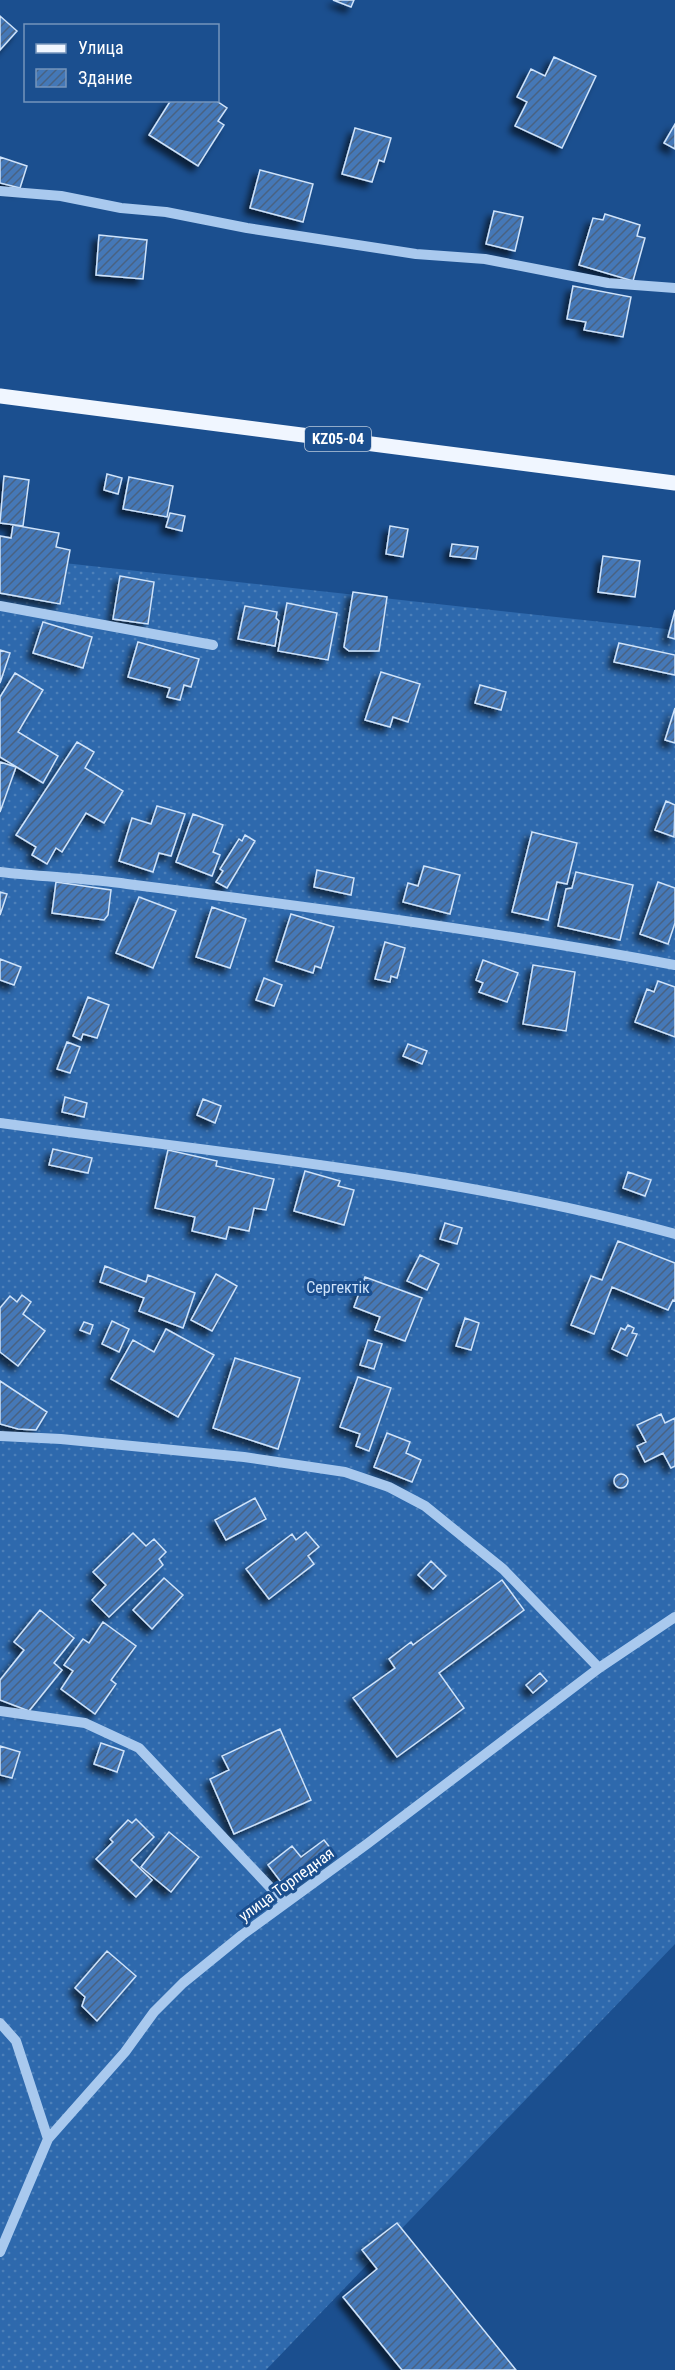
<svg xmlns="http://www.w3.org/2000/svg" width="675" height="2370" font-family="'Roboto Condensed',sans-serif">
	<defs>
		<pattern id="garden-dots" width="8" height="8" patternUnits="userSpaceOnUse" patternTransform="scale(1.5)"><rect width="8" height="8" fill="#2e69ad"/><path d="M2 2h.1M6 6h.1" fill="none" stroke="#4d80b9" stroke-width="1.8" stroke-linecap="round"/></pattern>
		<pattern id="building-hatch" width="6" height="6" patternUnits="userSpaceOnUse" patternTransform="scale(1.5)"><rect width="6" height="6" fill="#4478b7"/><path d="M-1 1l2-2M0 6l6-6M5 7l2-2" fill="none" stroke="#486282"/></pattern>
		<filter id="shadow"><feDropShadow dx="-5.5" dy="5.5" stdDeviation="3" flood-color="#0009"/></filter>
	</defs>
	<rect width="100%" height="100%" fill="#1b4f8f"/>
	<path fill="url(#garden-dots)" d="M0 556 675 630V1944L266 2370H0Z"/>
	<path fill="url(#building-hatch)" stroke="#cfe3fa" stroke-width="1.5" filter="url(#shadow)" d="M333 0H354L351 7Z
		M0 16 17 31 0 50Z
		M554 57 596 76 562 148 515 126 527 102 517 97 531 69 545 76Z
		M171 100H215L227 108 218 121 224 125 198 166 149 135Z
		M675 124V149L664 143Z
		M355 128 391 138 384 162 379 160 372 182 342 174Z
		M0 157 27 166 20 188 0 183Z
		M260 170 313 184 303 222 250 208Z
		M494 211 523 217 515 251 486 244Z
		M605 214 640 225 637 236 645 238 633 281 579 265 593 218 603 220Z
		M99 235 147 240 143 279 96 275Z
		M573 286 631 297 623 337 584 330 586 322 567 319Z
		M107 474 122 478 118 494 104 490Z
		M4 476 29 480 23 526 0 523Z
		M129 477 173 486 167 517 123 509Z
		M170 513 185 516 182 531 166 527Z
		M13 525 59 533 56 547 70 550 60 604 0 593V536L11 538Z
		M390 526 408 529 403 557 386 554Z
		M452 544 478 547 476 559 450 556Z
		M603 556 640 561 635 597 598 592Z
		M120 576 154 582 148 624 113 619Z
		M353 592 387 597 379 651H349L344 647Z
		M287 603 337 613 328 660 278 651Z
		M245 606 277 612 276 618 279 621 275 646 238 639Z
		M675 610V639L668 637Z
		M43 622 92 637 83 668 33 653Z
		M138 642 199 659 191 687 184 685 180 700 167 697 170 688 128 677Z
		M619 643 675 655V675L614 662Z
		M0 650 10 653 0 683Z
		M381 672 420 684 408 722 393 717 390 727 365 720Z
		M15 673 43 690 18 732 58 756 43 783 0 757V697Z
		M480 685 506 692 501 710 475 703Z
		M675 708V743L665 740Z
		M77 742 94 752 85 768 123 791 104 823 86 813 62 852 56 848 47 864 32 855 36 847 16 835Z
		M0 762 16 767 0 812Z
		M666 801 675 805 674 837 655 830Z
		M157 806 185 814 171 856 159 853 153 872 119 861 132 818 151 824Z
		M193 814 223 825 213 852 220 855 212 876 176 862Z
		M532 832 577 843 567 884 557 882 548 920 512 912Z
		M245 835 255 841 227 888 216 882 223 871 220 869 239 839 242 841Z
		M424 866 460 875 450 914 403 902 408 883 418 886Z
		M317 870 354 878 351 895 314 887Z
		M576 872 633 885 620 940 558 926 566 889 572 888Z
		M56 882 111 890 108 915 104 920 52 913Z
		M658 882 675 888V923L668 944 640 934Z
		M0 892 7 894 0 915Z
		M139 897 176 911 153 968 116 953Z
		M212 907 246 919 230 968 196 957Z
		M291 914 334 927 321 968 315 966 313 973 276 961Z
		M385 942 405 948 397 978 391 976 390 982 375 979Z
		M0 959 21 967 14 985 0 980Z
		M483 960 518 973 507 1002 479 992 483 983 476 980Z
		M533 965 575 972 566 1031 523 1024Z
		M264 978 282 985 274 1006 256 1000Z
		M658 981 675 987V1037L635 1022 647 989 654 992Z
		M88 997 109 1005 97 1038 83 1034 81 1040 73 1036Z
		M67 1042 80 1047 70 1073 57 1069Z
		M408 1044 427 1051 422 1064 403 1056Z
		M65 1097 87 1103 84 1117 62 1112Z
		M203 1099 221 1106 215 1123 197 1115Z
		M53 1149 92 1158 88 1173 49 1165Z
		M168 1150 217 1161 216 1166 274 1179 266 1210 254 1208 249 1231 229 1227 226 1239 192 1231 195 1217 155 1208Z
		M305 1171 340 1181 338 1186 354 1190 344 1225 294 1211Z
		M628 1172 651 1180 645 1196 623 1188Z
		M445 1223 462 1228 457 1244 440 1239Z
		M618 1241 675 1263V1301L673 1300 668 1310 612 1287 594 1334 571 1325 591 1276 602 1280Z
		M420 1255 439 1264 427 1290 407 1281Z
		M105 1266 146 1282 148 1275 195 1293 183 1328 139 1311 144 1298 100 1282Z
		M216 1274 237 1286 212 1331 191 1320Z
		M365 1277 422 1298 405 1341 375 1330 380 1317 354 1307Z
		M22 1295 31 1302 23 1314 45 1331 18 1366 0 1352V1308L10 1296 17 1302Z
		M465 1318 479 1323 471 1350 456 1346Z
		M112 1321 129 1329 119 1352 102 1344Z
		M84 1322 93 1325 90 1334 80 1330Z
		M628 1325 634 1328 632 1333 637 1334 627 1356 612 1349 621 1328 625 1330Z
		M166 1329 214 1355 178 1417 111 1379 133 1340 154 1352Z
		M368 1340 382 1344 374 1369 360 1365Z
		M235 1358 300 1378 278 1449 213 1428Z
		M358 1377 391 1388 369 1451 356 1446 360 1434 340 1427Z
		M0 1381 47 1412 36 1430 18 1429 0 1424Z
		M661 1414 665 1423 675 1418V1466L671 1468 663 1453 645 1462 637 1446 646 1442 637 1425Z
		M387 1433 410 1442 406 1453 421 1460 412 1482 374 1467Z
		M614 1481a7 7 0 1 1 14 0a7 7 0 1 1-14 0Z
		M255 1498 266 1519 226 1540 215 1520Z
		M306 1532 319 1547 308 1556 314 1564 269 1599 246 1569 292 1534 296 1540Z
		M133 1533 146 1546 154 1539 166 1552 159 1559 163 1565 109 1617 92 1600 106 1585 93 1572Z
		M431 1561 446 1576 433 1589 418 1575Z
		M164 1578 183 1595 152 1629 133 1610Z
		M502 1580 524 1610 439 1673 464 1708 397 1757 353 1698 395 1668 389 1659 411 1642 413 1645Z
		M40 1610 74 1638 54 1663 62 1670 29 1711 0 1700V1680L24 1650 14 1642Z
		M103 1622 136 1646 111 1680 116 1684 95 1714 61 1689 73 1671 64 1665 83 1639 89 1643Z
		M540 1673 547 1681 533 1693 526 1685Z
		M280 1729 311 1800 234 1834 210 1779 229 1770 222 1756Z
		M101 1743 124 1751 117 1772 94 1764Z
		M0 1746 20 1752 12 1778 0 1775Z
		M136 1819 154 1837 131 1860 152 1880 136 1897 96 1859 113 1842 110 1839 128 1820 132 1823Z
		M169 1832 199 1857 171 1892 141 1867Z
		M324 1840 335 1854 287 1890 268 1865 292 1846 301 1857Z
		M107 1951 136 1976 97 2021 82 2006 85 1997 75 1988Z
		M397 2223 516 2370H402L343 2297 377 2269 362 2250Z"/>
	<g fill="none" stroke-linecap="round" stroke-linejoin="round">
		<path stroke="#a9c9ee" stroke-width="10" d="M0 191 61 196 121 208 166 212 247 228 416 254 485 259 608 283 675 288
			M0 606 213 645
			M0 872C42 877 85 878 127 884 310 907 493 931 675 965
			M0 1123C225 1154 455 1174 675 1234
			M0 1436 61 1439 244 1457 345 1472 389 1487 425 1506 503 1569 599 1668
			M0 1711 85 1723 139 1748 285 1903
			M0 2023 16 2041 48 2139
			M0 2252 48 2139 125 2052 154 2012 183 1983 242 1935 367 1844 599 1668 675 1617"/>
		<path stroke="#f0f6ff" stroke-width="15" d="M0 396 675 483"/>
	</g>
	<g text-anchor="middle" stroke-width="6" stroke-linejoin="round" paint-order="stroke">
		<rect fill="#1b4f8f" stroke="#bbcadd" stroke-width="1.5" x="305" y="427" width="66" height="24" rx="4.5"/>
		<g font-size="15" font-weight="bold" fill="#fff">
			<text x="338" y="444">KZ05-04</text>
		</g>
		<g font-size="16" fill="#cfe3fa" stroke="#1b4f8f">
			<text x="338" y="1293">Сергектік</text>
		</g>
		<g font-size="16" fill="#fff" stroke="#1b4f8f">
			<text transform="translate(286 1884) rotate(-36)" y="6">улица Торпедная</text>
		</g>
	</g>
	<rect x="24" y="24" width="195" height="78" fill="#1b4f8f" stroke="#7695bc" stroke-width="1.5"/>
	<rect x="36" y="44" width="30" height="9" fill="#f0f6ff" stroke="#7695bc" stroke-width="1.5"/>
	<text x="78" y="54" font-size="18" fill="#ffffff">Улица</text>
	<rect x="36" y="69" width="30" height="18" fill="url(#building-hatch)" stroke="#7695bc" stroke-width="1.5"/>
	<text x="78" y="84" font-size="18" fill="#ffffff">Здание</text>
</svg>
